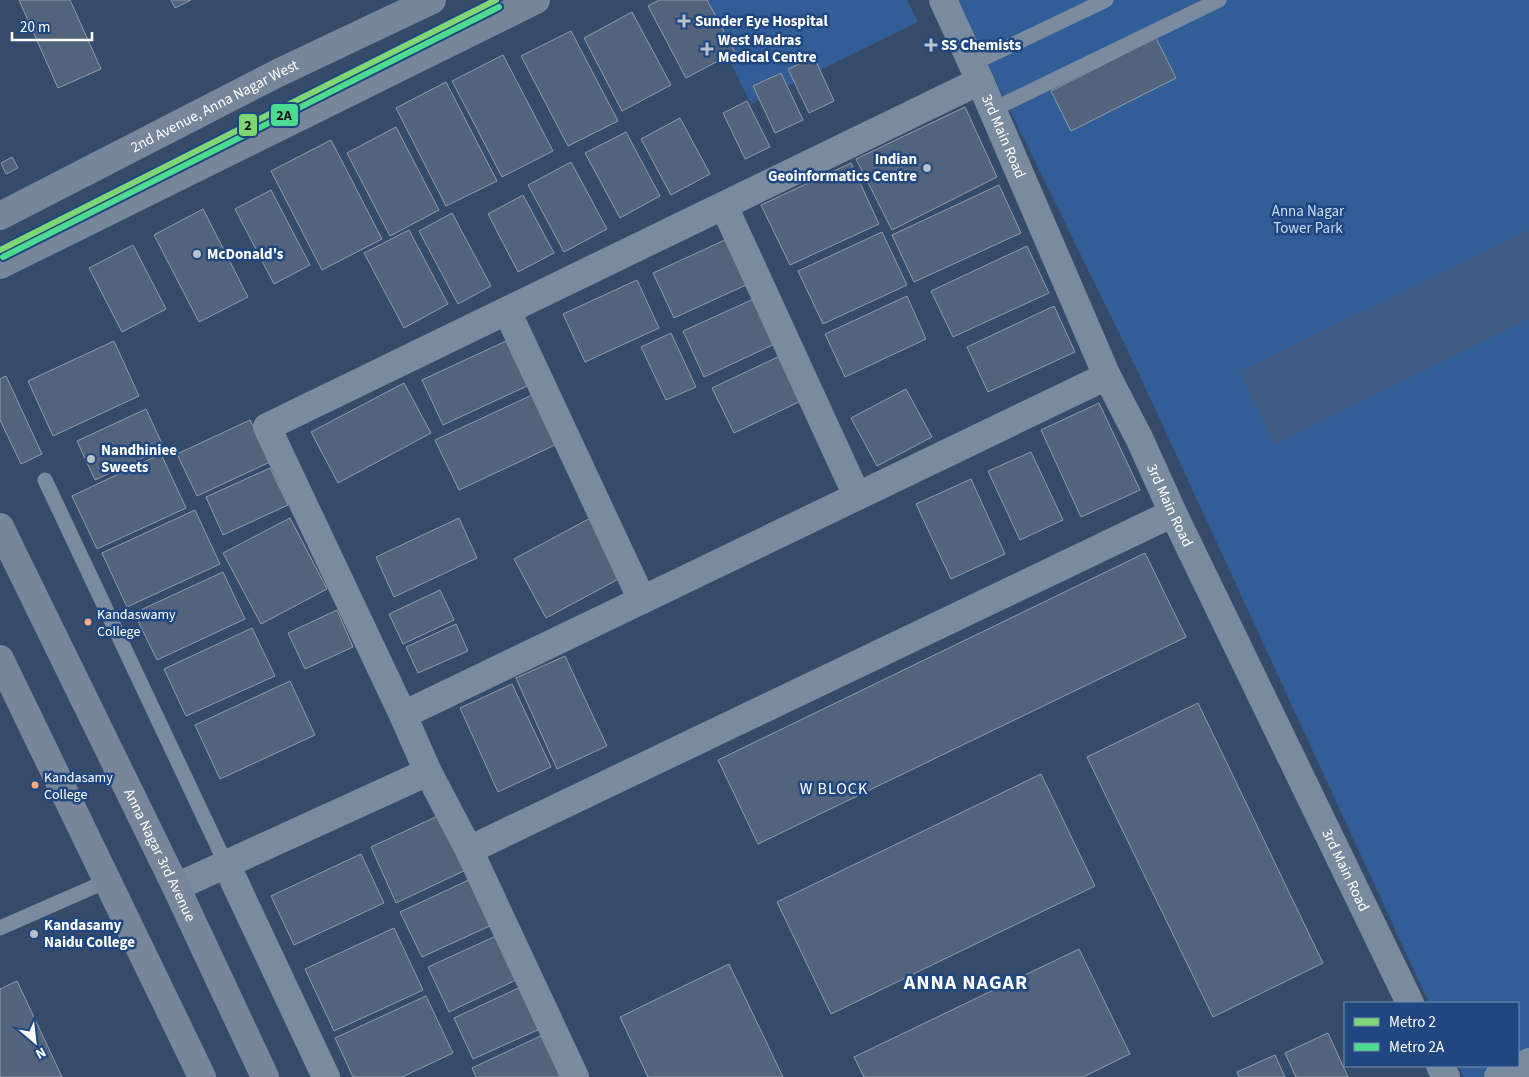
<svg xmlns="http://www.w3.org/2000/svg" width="1529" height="1077" font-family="'Source Sans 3',sans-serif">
	<rect width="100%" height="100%" fill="#364b69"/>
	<path fill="#335d96" d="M700 0H907L918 22 751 104Z
		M956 0H1529V1055L1518 1060V1003H1429L1138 372Z
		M1458 1066H1507L1484 1077H1463Z"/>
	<path fill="#405c84" d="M1529 230V319L1274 444 1239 372Z"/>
	<path fill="#52637b" stroke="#8f9cae" d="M19 0H70L101 69 58 88Z
		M171 0H191L175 8Z
		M659 0H707L735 52 686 78 648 6Z
		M632 12 671 85 622 111 584 38Z
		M571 31 618 121 568 146 521 56Z
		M1156 38 1176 78 1071 131 1051 91Z
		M503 55 553 151 502 177 452 81Z
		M814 57 834 101 809 113 788 69Z
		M781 73 803 120 775 133 753 86Z
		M446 82 497 181 446 206 396 108Z
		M747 101 770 147 745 159 723 113Z
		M965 107 997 177 892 230 856 159Z
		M680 118 710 174 671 195 641 139Z
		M396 127 439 210 390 236 347 153Z
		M626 132 660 196 620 218 585 153Z
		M331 140 382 239 322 270 271 171Z
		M12 157 18 168 6 174 1 163Z
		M571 162 607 229 564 252 528 185Z
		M851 163 879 224 790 265 761 205Z
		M999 185 1021 233 914 282 892 235Z
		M271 190 310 265 274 284 235 209Z
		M523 195 554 253 518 272 488 214Z
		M203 209 248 297 199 322 154 235Z
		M452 213 491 286 458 304 419 231Z
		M409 230 448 304 404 328 364 253Z
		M882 232 907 285 823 324 798 271Z
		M725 240 746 285 674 318 653 273Z
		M133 245 166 309 122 332 89 268Z
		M1027 246 1049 293 953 337 931 291Z
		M637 280 659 328 585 362 563 314Z
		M907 296 926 339 845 377 825 334Z
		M758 297 779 342 704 377 683 331Z
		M1054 306 1075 352 988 392 967 347Z
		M671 333 696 387 666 400 641 347Z
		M114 341 139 396 53 436 28 381Z
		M506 341 527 386 443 425 422 380Z
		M784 354 805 399 734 433 712 388Z
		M6 376 42 454 21 464 0 420V379Z
		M404 383 431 433 338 483 311 432Z
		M906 389 932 437 877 466 851 418Z
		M532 395 555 445 459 490 435 440Z
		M1099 403 1140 490 1081 517 1041 430Z
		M146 409 164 448 95 480 77 441Z
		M250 420 270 462 197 496 177 454Z
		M1031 452 1063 520 1020 540 988 471Z
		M161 454 186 508 97 549 72 496Z
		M270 468 288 505 223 535 206 497Z
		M971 479 1005 554 951 579 916 504Z
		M195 510 220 564 127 607 102 553Z
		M596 515 628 574 546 618 514 559Z
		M290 518 327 589 261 624 223 553Z
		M459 518 477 558 394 597 376 557Z
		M1145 553 1186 637 758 844 718 760Z
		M223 572 245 619 157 660 134 613Z
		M440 590 454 620 403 644 389 614Z
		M337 610 353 647 305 669 288 633Z
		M456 624 468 651 418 673 406 647Z
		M252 628 275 676 186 716 164 669Z
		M565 656 607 746 557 769 516 678Z
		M290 681 315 735 220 779 195 725Z
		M512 684 551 767 498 792 460 708Z
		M1198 703 1323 963 1213 1017 1087 757Z
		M1041 774 1095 886 831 1014 777 902Z
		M442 814 468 869 396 903 371 847Z
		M361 854 384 903 294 945 271 896Z
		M473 878 494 924 422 957 400 912Z
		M394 928 423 990 334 1031 305 969Z
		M498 935 518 979 449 1012 428 967Z
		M1079 949 1130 1054 1083 1077H864L854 1057Z
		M729 964 783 1077H648L620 1017Z
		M17 981 62 1077H0V989Z
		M523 986 542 1028 473 1059 454 1018Z
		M426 996 453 1053 402 1077H353L335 1038Z
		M549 1032 570 1077H476L472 1068Z
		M1328 1033 1348 1077H1296L1285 1053Z
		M1275 1055 1285 1077H1239L1237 1072Z"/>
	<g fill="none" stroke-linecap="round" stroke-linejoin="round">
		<path stroke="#7b8b9f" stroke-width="15" d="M972 64 1106 0
			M992 110 1219 0
			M45 480 226 864
			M0 928 107 881"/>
		<g stroke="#7b8b9f" stroke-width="28">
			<path id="s1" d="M943 0 980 81 1107 376 1140 440 1173 513 1410 1003"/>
			<path d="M724 206 857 496"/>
			<path d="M507 311 642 600"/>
			<path d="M403 715 1107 376"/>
			<path d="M469 850 1173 513"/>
			<path d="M226 864 326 1077"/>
			<path d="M176 887 428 772"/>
			<path d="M1440 1066 1446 1077"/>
			<path d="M575 1077 469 850 428 772 403 715 267 427 980 81"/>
			<path d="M1498 1077 1529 1062"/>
		</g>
		<g stroke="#77869b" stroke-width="28">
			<path id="s2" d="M0 216 278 73 432 0"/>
			<path d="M0 265 536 0"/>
			<path id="s3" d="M0 527 176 887 265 1077"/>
			<path d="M0 659 202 1077"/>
		</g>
		<defs>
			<path id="metro-1" d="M0 250 496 0"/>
			<path id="metro-2" d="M3 257 499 7"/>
		</defs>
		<use href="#metro-1" stroke="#20477f" stroke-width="10"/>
		<use href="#metro-2" stroke="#20477f" stroke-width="10"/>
		<use href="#metro-1" stroke="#7ed774" stroke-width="6"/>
		<use href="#metro-2" stroke="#4ddb92" stroke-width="6"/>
	</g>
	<g fill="#b9c0ca" stroke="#20477f" stroke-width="2">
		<path d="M681.5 13.5h5v5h5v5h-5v5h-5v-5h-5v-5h5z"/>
		<path d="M928.5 37.5h5v5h5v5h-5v5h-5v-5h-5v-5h5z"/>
		<path d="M704.5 41.5h5v5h5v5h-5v5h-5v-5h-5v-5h5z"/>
		<circle cx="927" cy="168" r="5"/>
		<circle cx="197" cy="254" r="5"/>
		<circle cx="91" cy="459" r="5"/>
		<circle cx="34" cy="934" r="5"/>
	</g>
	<g fill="#ffa980" stroke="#20477f" stroke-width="2">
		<circle cx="88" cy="622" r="4.5"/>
		<circle cx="35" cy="785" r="4.5"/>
	</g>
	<g text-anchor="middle" stroke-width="5" stroke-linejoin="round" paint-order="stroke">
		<g font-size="14" fill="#fff" stroke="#20477f" text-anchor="start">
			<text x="97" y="619">Kandaswamy<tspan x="97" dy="17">College</tspan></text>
			<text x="44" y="782">Kandasamy<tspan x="44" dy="17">College</tspan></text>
		</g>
		<g font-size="15" font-weight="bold" fill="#fff" stroke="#20477f" text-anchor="start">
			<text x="695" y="26">Sunder Eye Hospital</text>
			<text x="718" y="45">West Madras<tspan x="718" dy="17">Medical Centre</tspan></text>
			<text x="941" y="50">SS Chemists</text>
			<text x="917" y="164" text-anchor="end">Indian<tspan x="917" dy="17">Geoinformatics Centre</tspan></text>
			<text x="207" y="259">McDonald's</text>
			<text x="101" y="455">Nandhiniee<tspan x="101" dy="17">Sweets</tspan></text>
			<text x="44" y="930">Kandasamy<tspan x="44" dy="17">Naidu College</tspan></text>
		</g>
		<g font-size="15" fill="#fff" stroke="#20477f">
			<text dy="5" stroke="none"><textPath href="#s2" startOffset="241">2nd Avenue, Anna Nagar West</textPath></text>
			<text dy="5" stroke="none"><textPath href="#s1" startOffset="149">3rd Main Road</textPath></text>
			<text dy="5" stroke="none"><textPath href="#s1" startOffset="554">3rd Main Road</textPath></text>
			<text dy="5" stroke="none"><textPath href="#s3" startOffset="365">Anna Nagar 3rd Avenue</textPath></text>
			<text dy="5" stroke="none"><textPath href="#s1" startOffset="959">3rd Main Road</textPath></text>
		</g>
		<g font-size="15" fill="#c8dcf6" stroke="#20477f">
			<text x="1308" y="216">Anna Nagar<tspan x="1308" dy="17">Tower Park</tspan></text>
		</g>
		<g font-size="16" letter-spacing="1" fill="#fff" stroke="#20477f">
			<text x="834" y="794">W BLOCK</text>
		</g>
		<g font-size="20" font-weight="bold" letter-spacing="1" fill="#fff" stroke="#20477f">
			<text x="966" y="989">ANNA NAGAR</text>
		</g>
	</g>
	<g stroke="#20477f" stroke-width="2">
		<rect x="270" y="103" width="29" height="24" rx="5" fill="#4ddb92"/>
		<rect x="238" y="113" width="20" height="24" rx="5" fill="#7ed774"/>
	</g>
	<g font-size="14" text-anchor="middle" font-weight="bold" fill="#111">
		<text x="284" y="120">2A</text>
		<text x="248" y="130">2</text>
	</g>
	<rect x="1344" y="1002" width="175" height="65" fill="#20477f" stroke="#7991b2"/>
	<rect x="1354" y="1018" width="25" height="8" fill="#7ed774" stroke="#7991b2"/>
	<text x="1389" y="1027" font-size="15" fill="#ffffff">Metro 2</text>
	<rect x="1354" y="1043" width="25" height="8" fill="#4ddb92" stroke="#7991b2"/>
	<text x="1389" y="1052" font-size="15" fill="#ffffff">Metro 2A</text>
	<g transform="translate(35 1042) rotate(152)" stroke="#20477f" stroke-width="4" paint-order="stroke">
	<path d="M0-4L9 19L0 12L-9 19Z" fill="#ffffff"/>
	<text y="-8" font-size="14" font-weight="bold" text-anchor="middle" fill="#ffffff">N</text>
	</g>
	<path d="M12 32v8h80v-8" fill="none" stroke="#ffffff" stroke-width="2.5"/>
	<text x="20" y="32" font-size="15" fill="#ffffff" stroke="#20477f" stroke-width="4" paint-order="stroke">20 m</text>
</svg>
